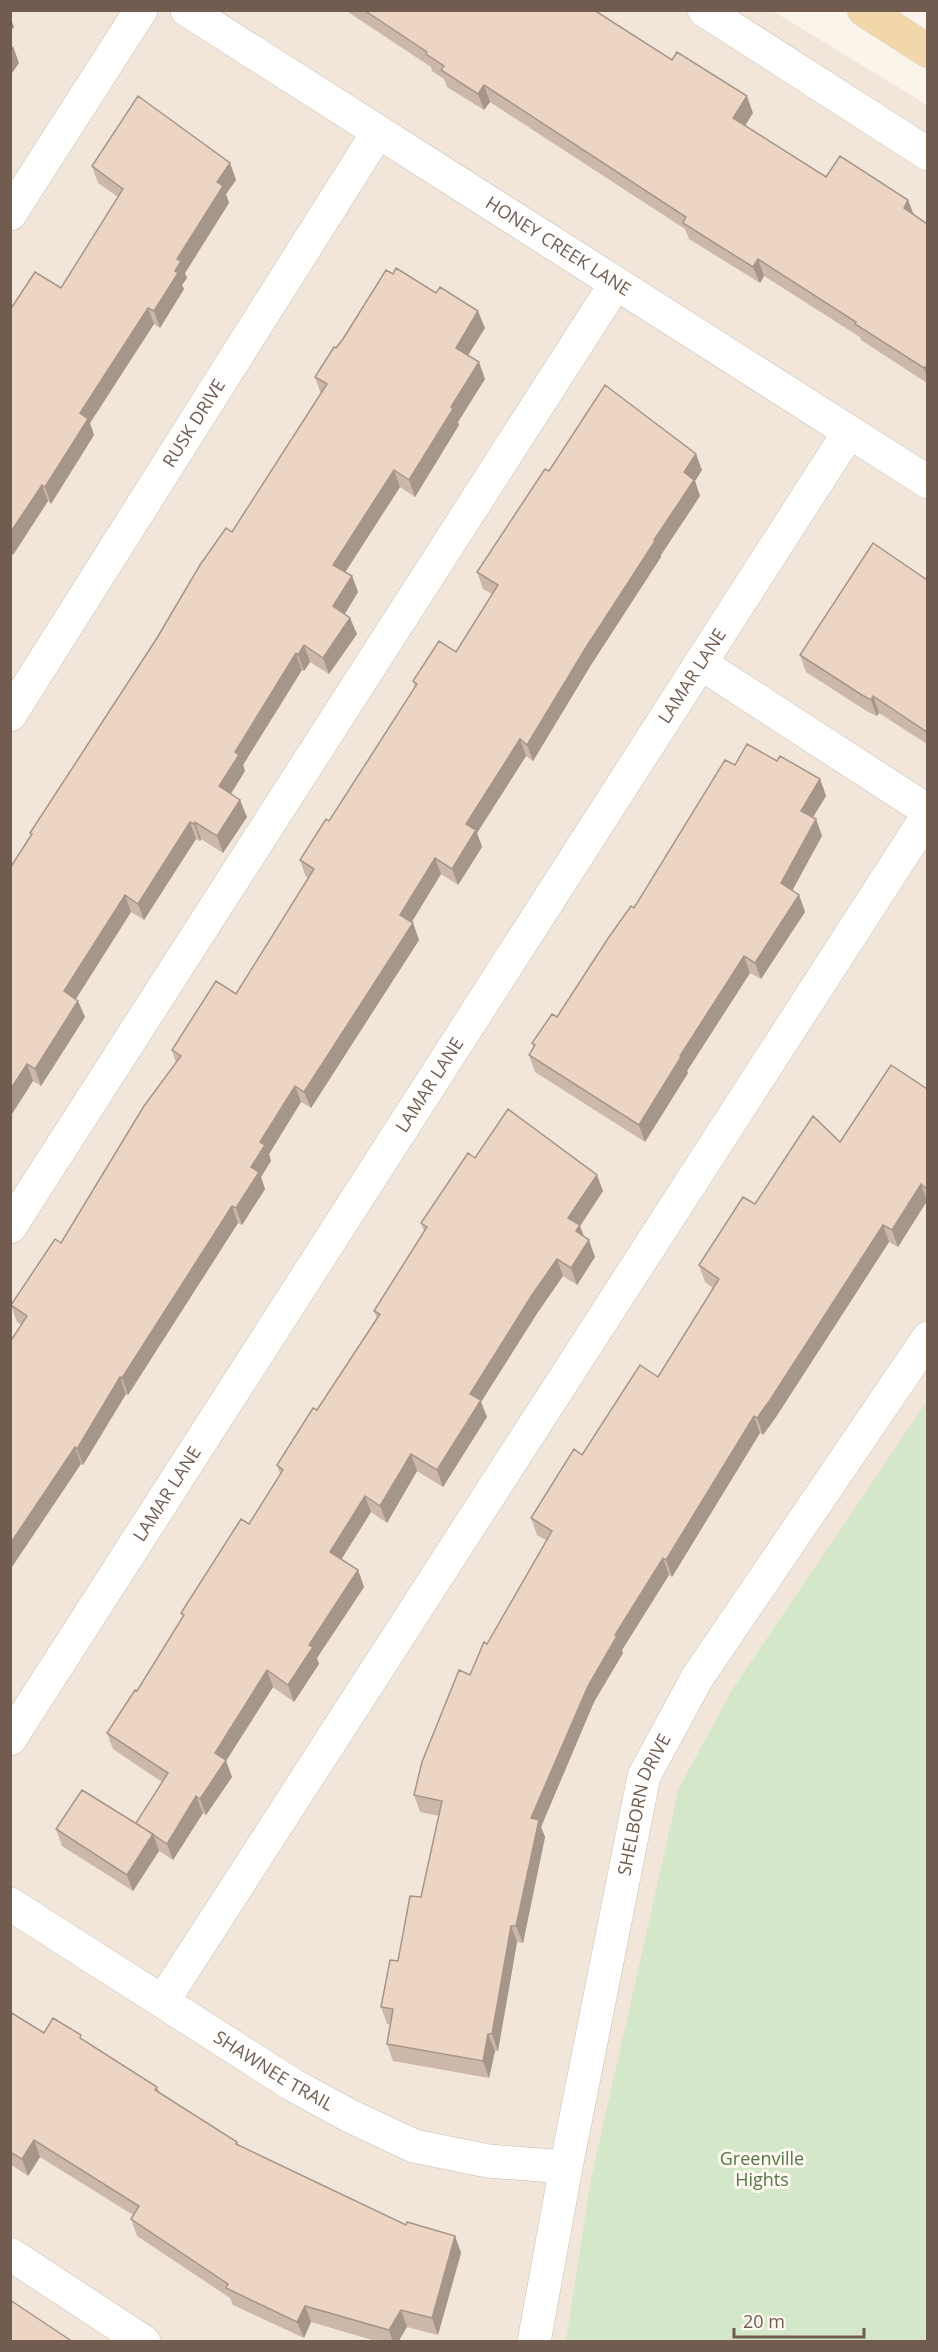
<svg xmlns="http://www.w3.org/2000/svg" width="938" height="2352" font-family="'Open Sans',sans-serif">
	<rect width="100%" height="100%" fill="#faf4ea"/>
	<path fill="#f1e6d9" d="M11 11H773L927 105V2341L11 2342Z"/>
	<path fill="#d5e7c9" d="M927 1401V2341H566L591 2179 679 1788 732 1690Z"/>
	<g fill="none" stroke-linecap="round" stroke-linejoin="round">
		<defs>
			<g id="minor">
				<path id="s1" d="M187 10 928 482"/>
				<path d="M704 10 928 154"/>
				<path d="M10 214 141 10"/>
				<path d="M700 663 928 811"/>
				<path id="s2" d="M10 715 378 132"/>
				<path d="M10 1227 616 283"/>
				<path id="s3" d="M10 1739 849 432"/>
				<path id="s4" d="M10 1904 293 2085 350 2116 414 2146 488 2161 566 2167"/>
				<path d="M163 2001 928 815"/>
				<path d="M10 2254 144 2342"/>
				<path id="s5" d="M534 2342 566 2167 644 1776 697 1678 928 1338"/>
			</g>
			<path id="major" d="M864 10 928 51"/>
		</defs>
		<use href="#minor" stroke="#cbbcb1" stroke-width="34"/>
		<use href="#major" stroke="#d8d1ce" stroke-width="34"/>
		<use href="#minor" stroke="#fff" stroke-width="33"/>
		<use href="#major" stroke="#f1d7aa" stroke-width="33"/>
	</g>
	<path fill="#ccb7a9" d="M345 10H594L753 113 745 126 826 177 908 200 914 214 927 224V383L861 340 860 337 764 276 760 283 689 239 685 229 490 102 484 110 447 87 444 79 432 71 431 67Z
		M230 163 236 180 226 194 229 203 185 273 187 278 182 285 184 289 160 328 154 324 90 423 94 435 51 504 48 501 13 555 10 554V310L61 288 118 197 98 183 92 166Z
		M485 328 467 355 485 379 458 422 459 425 415 497 400 487 345 572 352 576 358 592 345 614 357 634 329 674 310 662 304 671 302 670 243 765 245 771 231 794 247 817 223 853 201 839 200 841 196 839 144 920 131 912 76 999 85 1017 41 1086 33 1081 10 1117V868L31 836 30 833 232 532 321 394 315 377 336 348Z
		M702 470 695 481 700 496 661 555V557L591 665 533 761 526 756 477 833 482 847 458 885 441 874 412 922 413 923 419 940 311 1108 301 1102 269 1154 271 1161 261 1177 265 1189 242 1225 238 1223 128 1395 126 1394 83 1465 81 1464 21 1325 17 1322 11 1305 61 1243 176 1063 172 1050 236 994 308 878 306 877 300 860 329 821 415 687 413 681 456 652 492 594 483 589 477 572 549 471Z
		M927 580V744L879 713 877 716 868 712 806 672 800 655Z
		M777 761 820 779 826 796 813 817 816 819 822 836 792 891 799 895 805 912 761 979 750 973 687 1071 688 1073 645 1142 535 1072 529 1055 534 1048 532 1043 557 1017 735 765Z
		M927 1089V1201L898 1247 889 1242 776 1417 763 1435 760 1433 672 1577 669 1575 622 1650 623 1653 594 1702 541 1827 545 1837 523 1943 517 1942 498 2051H495L489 2078 393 2061 387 2044 390 2024H387L381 2007 421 1897 439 1816 420 1812 414 1795 470 1675 546 1540 537 1535 531 1518 582 1455 658 1377 713 1288 705 1282 699 1265 755 1204 840 1142Z
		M475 1158 603 1191 580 1226 583 1236 595 1257 577 1285 563 1276 538 1312 481 1402 487 1417 443 1487 417 1471 387 1523 371 1512 341 1559 358 1570 364 1587 317 1658 319 1664 294 1702 273 1687 226 1761 232 1777 206 1815 203 1813 173 1860 159 1851 133 1891 62 1846 56 1829 136 1824 162 1782 113 1749 107 1733 137 1691 183 1618 181 1613 249 1524 280 1474 277 1465 317 1410 377 1318 374 1311 424 1231 421 1223Z
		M10 2012 44 2033 83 2040 157 2087 160 2093 237 2142 239 2146 406 2225 455 2236 461 2253 438 2335 407 2327 398 2342H379L311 2322 304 2338 233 2305 230 2298 137 2236 131 2219 133 2215 40 2157 28 2176 10 2164Z"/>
	<path fill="#a69589" d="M10 17 14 27 10 32Z
		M13 46 19 63 10 76V50Z
		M484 85 490 102 484 110 478 94Z
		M747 96 753 113 739 135 733 118Z
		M230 163 236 180 226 194 229 203 185 273 187 278 182 285 184 289 160 328 154 311 175 271 177 259 217 182Z
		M908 200 914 217 904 208Z
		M758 259 764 276 760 283 753 267Z
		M148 308 154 324 90 423 94 435 51 504 45 487 80 413Z
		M478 311 485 328 462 365 456 348Z
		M479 362 485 379 458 422 459 425 415 497 409 480 451 407Z
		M925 367 927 373V377L924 368Z
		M696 454 702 470 695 481 700 496 661 555V557L591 665 533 761 527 745 585 649 654 540 684 472Z
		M394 470 400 487 339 582 333 565Z
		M42 485 48 501 13 555 10 549V533Z
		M352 576 358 592 339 623 333 606Z
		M350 618 357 634 329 674 323 658Z
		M304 645 310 662 304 671 298 655Z
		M296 653 302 670 243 765 245 771 225 803 219 786 235 752Z
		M873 696 879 713 877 716 871 700Z
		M520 739 526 756 477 833 482 847 458 885 452 869 466 824Z
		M820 779 826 796 807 827 801 811Z
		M240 800 247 817 223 853 217 836Z
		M816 819 822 836 787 900 781 883Z
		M190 822 196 839 144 920 138 904Z
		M195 822 201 839 200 841 194 824Z
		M435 858 441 874 406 931 400 915Z
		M125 895 131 912 70 1008 64 991Z
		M799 895 805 912 761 979 755 963Z
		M413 923 419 940 311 1108 304 1092Z
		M744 956 750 973 687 1071 688 1073 645 1142 639 1125 680 1056Z
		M78 1001 85 1017 41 1086 35 1069Z
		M27 1064 33 1081 10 1117V1090Z
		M295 1086 301 1102 269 1154 271 1161 261 1177 265 1189 242 1225 236 1208 251 1167 260 1142Z
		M597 1175 603 1191 580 1226 586 1242 582 1248 568 1218Z
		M921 1184 927 1201 898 1247 892 1230Z
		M232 1206 238 1223 128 1395 122 1378Z
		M883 1225 889 1242 776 1417 763 1435 757 1418Z
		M589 1240 595 1257 577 1285 571 1268Z
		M557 1259 563 1276 538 1312 481 1402 487 1417 443 1487 437 1470 470 1394 532 1295Z
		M120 1377 126 1394 83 1465 77 1449Z
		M754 1416 760 1433 672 1577 666 1560Z
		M75 1447 81 1464 10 1570V1544Z
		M411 1454 417 1471 387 1523 380 1506Z
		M365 1496 371 1512 336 1568 330 1552Z
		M663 1558 669 1575 622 1650 623 1653 594 1702 541 1827 545 1837 523 1943 516 1926 531 1818 588 1686 615 1635Z
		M358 1570 364 1587 317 1658 319 1664 294 1702 288 1685 309 1645Z
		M267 1670 273 1687 226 1761 232 1777 206 1815 200 1799 215 1753Z
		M196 1796 203 1813 173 1860 167 1844Z
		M153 1834 159 1851 133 1891 127 1875Z
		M511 1926 517 1942 498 2051 492 2034Z
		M488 2034 495 2051 489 2078 483 2061Z
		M34 2140 40 2157 28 2176 22 2159Z
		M455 2236 461 2253 438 2335 432 2318Z
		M305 2306 311 2322 304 2338 297 2322Z
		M401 2310 407 2327 398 2342H393L389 2330Z"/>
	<path fill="#edd5c4" stroke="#a69589" stroke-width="1.5" d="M364 10H594L672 60 677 52 747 96 733 118 826 177 840 156 908 200 904 208 927 224V368L925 367 924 368 855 324 856 322 758 259 753 267 683 223 686 217 484 85 478 94 441 70 444 66 426 54 427 52Z
		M138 96 230 163 217 182 223 186 177 259 181 261 175 271 178 273 154 311 148 308 80 413 88 419 45 487 42 485 10 533V310L35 272 61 288 123 189 92 166Z
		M396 268 436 293 440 287 478 311 456 348 479 362 451 407 453 409 409 480 394 470 333 565 352 576 333 606 350 618 323 658 304 645 298 655 296 653 235 752 239 755 219 786 240 800 217 836 195 822 194 824 190 822 138 904 125 895 64 991 78 1001 35 1069 27 1064 10 1090V868L32 834 30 833 157 638 200 565 226 528 232 532 327 384 315 377 334 347 336 348 343 339 386 270 393 274Z
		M605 385 696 454 684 472 694 480 654 540 655 541 585 649 527 745 520 739 466 824 476 830 452 869 435 858 400 915 413 923 304 1092 295 1086 260 1142 265 1145 251 1167 259 1172 236 1208 232 1206 122 1378 120 1377 77 1449 75 1447 10 1544V1342L27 1316 11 1305 55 1239 61 1243 144 1106 181 1056 172 1050 216 981 236 994 314 869 300 860 326 819 329 821 417 684 413 681 439 641 456 652 498 585 477 572 545 469 549 471Z
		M873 543 927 580V732L873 696 871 700 862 695 800 655Z
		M747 744 777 761 780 756 820 779 801 811 816 819 781 883 799 895 755 963 744 956 680 1056 681 1057 639 1125 529 1055 535 1045 532 1043 552 1014 557 1017 609 937 631 906 634 908 725 760 735 765Z
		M891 1065 927 1089V1189L921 1184 892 1230 883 1225 770 1400 757 1418 754 1416 666 1560 663 1558 615 1635 617 1636 588 1686 531 1818 539 1820 516 1926H511L492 2034H488L483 2061 387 2044 393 2009 381 2007 390 1960 398 1961 410 1896 421 1897 442 1801 414 1795 422 1762 459 1670 470 1675 484 1642 487 1644 552 1531 531 1518 574 1449 582 1455 640 1365 658 1377 719 1279 699 1265 743 1197 755 1204 813 1116 840 1142Z
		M508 1109 597 1175 568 1218 580 1225 576 1231 589 1240 571 1268 557 1259 532 1295 470 1394 481 1400 437 1470 411 1454 380 1506 365 1496 330 1552 358 1570 309 1645 313 1647 288 1685 267 1670 215 1753 226 1760 200 1799 196 1796 167 1844 136 1823 168 1773 107 1733 135 1690 137 1691 184 1615 181 1613 241 1519 249 1524 283 1470 277 1465 313 1408 317 1410 380 1314 374 1311 427 1227 421 1223 468 1153 475 1158Z
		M82 1790 153 1834 127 1875 56 1829Z
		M10 2012 44 2033 53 2018 81 2035 80 2038 157 2087 155 2090 237 2142 236 2144 406 2225 407 2222 455 2236 432 2318 401 2310 389 2330 305 2306 297 2322 226 2288 228 2284 131 2219 139 2206 34 2140 22 2159 10 2152Z
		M10 2300 73 2342H10Z"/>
	<g text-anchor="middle" stroke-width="6" stroke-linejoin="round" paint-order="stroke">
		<g font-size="18" fill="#725c50" stroke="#fdf8f0">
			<text dy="6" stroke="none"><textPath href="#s1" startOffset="440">HONEY CREEK LANE</textPath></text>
			<text dy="6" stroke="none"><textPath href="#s2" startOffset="345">RUSK DRIVE</textPath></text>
			<text dy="6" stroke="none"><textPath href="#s3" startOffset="1263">LAMAR LANE</textPath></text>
			<text dy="6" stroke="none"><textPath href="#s3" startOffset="777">LAMAR LANE</textPath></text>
			<text dy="6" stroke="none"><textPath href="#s3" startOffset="291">LAMAR LANE</textPath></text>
			<text dy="6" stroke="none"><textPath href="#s5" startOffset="549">SHELBORN DRIVE</textPath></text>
			<text dy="6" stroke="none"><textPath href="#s4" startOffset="312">SHAWNEE TRAIL</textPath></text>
		</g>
		<g font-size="18" fill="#567749" stroke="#fdf8f0">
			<text x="762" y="2165">Greenville<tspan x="762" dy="21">Hights</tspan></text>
		</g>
	</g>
	<rect width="938" height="2352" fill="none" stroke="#725c50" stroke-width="24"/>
	<path d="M734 2328v9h130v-9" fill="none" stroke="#725c50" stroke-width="3"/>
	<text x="743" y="2328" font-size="18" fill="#725c50" stroke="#fdf8f0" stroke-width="4.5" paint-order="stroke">20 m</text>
</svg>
